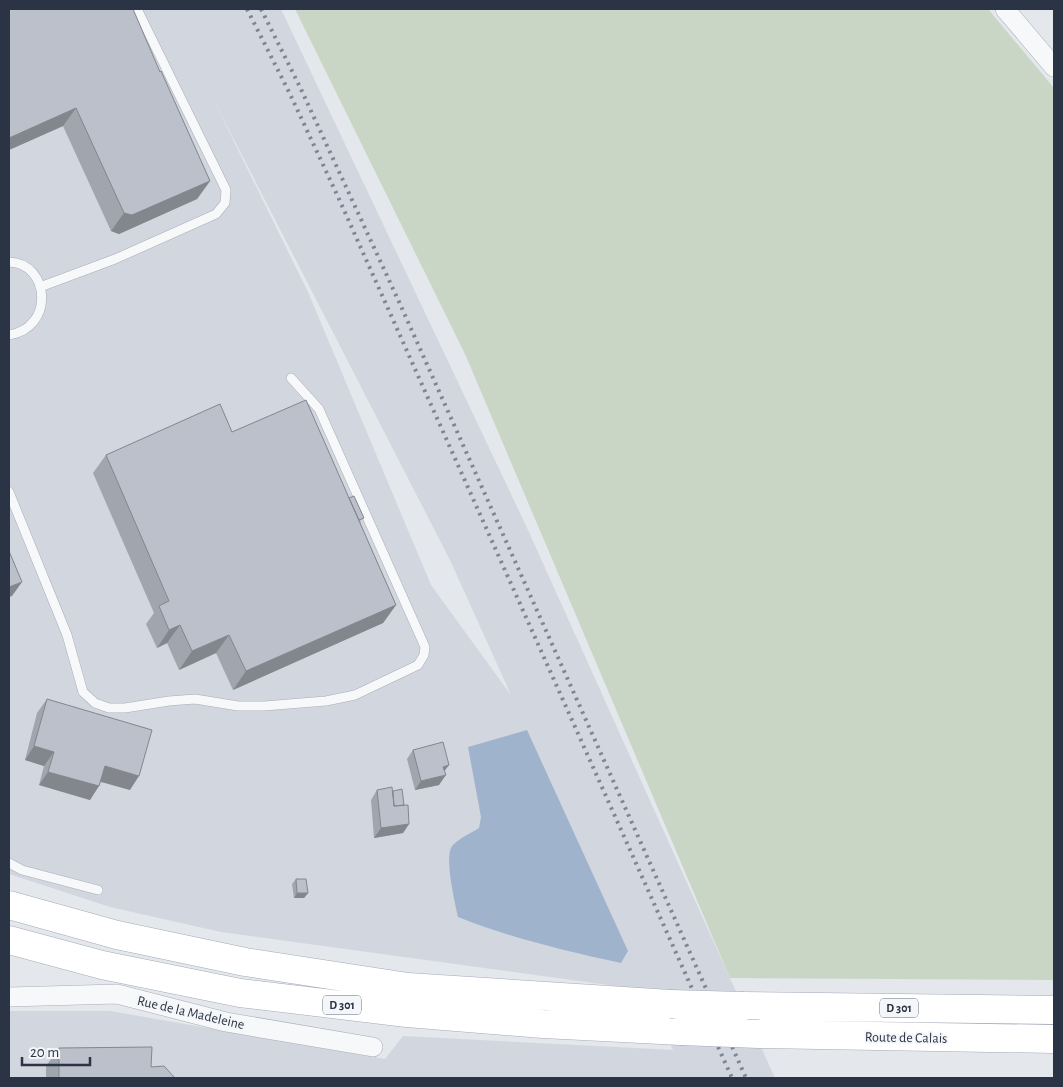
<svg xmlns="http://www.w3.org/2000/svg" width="1063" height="1087" font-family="'Alegreya Sans',sans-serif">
	<rect width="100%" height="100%" fill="#e4e7ec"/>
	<path fill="#d2d6de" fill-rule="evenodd" d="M9 9H281L528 530 775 1078H9V1011H110L385 1059 403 1036 673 1050 645 988V990L221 932 110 907 9 874ZM212 97 450 560 511 695 431 585 308 292Z"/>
	<path fill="#c9d6c5" d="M295 9H988L1054 88V980L730 978 465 354Z"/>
	<path fill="#9fb4cc" d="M527 730 628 951 621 963C565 951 511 938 458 917 455 903 444 857 452 846 458 839 471 833 479 828L481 817 468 747Z"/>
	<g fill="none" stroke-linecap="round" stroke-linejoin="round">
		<defs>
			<path id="service" d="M9 262C50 263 55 328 9 335
				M40 287 115 259 216 214 225 203 226 190 137 9
				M9 492 67 635 83 692 95 703 109 708H125L169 701 195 699 238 706H264L326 701 355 695 418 665 424 655 425 647 319 409 291 378
				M9 863 22 870 98 890"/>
			<path id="minor" d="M1005 9 1054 67
				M9 997 117 994 226 1022 373 1047"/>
			<path id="primary" d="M9 905 117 935 245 962 408 987 670 1004
				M9 940 102 965 240 993 407 1013 543 1024 681 1031
				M743 1006 1054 1010
				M759 1034 1054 1039"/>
		</defs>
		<use href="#service" stroke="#a9aeb7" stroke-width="10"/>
		<use href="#minor" stroke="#a9aeb7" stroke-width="20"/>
		<use href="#primary" stroke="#a3abb8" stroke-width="29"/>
		<use href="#service" stroke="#f7f8fa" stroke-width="9"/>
		<use href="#minor" stroke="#f7f8fa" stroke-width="19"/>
		<use href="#primary" stroke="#fff" stroke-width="28"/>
		<path stroke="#7d8696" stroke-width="4" stroke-dasharray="2.5 5" stroke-linecap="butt" d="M247 9 290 94 339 199 732 1078
			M261 9 300 87 400 304 746 1078"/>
		<defs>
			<path id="primary-bridge" d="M670 1004 743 1006
				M681 1031 759 1034"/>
		</defs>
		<use href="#primary-bridge" stroke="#a3abb8" stroke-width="29" stroke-linecap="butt"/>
		<use href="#primary-bridge" stroke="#fff" stroke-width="28"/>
	</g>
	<path fill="#a1a5ae" d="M9 9 160 72 210 181 197 199 119 234 111 231 63 126 9 150Z
		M232 432 349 498 361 522 360 523 396 605 383 623 233 690 216 653 179 670 167 643 157 648 146 624 154 613 93 473 106 455Z
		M47 699 130 790 101 782 90 800 39 785 44 766 25 760 37 713Z
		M413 750 449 765 444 771 439 785 415 790 407 759Z
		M377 790 393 791 404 805 409 824 403 833 374 838 371 800Z
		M296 879 308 893 304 898H294L292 884Z
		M59 1048 151 1067 175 1078H46V1066Z"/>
	<path fill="#83868d" d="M76 108 63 126 9 150V138Z
		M210 181 197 199 119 234 111 231 124 213Z
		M22 582 12 596 9 597V587Z
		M396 605 383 623 233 690 246 671Z
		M180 625 167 643 157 648 169 630Z
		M229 635 216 653 179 670 192 651Z
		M34 746 54 752 44 766 25 760Z
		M449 765 442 774 443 767Z
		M105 766 139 776 130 790 95 780Z
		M48 772 99 786 90 800 39 785Z
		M446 775 439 785 415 790 421 781Z
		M409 824 403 833 374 838 381 828Z
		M297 893H308L304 898H294Z"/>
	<path fill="#bbc0ca" stroke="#83868d" d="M9 9H133L160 72 161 71 210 181 132 215 124 213 76 108 9 138Z
		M306 400 396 605 246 671 229 635 192 651 180 625 169 630 159 606 169 601 106 455 220 404 232 432Z
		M354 496 364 518 359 520 349 498Z
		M9 551 22 582 9 587Z
		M47 699 152 730 139 776 105 766 99 786 48 772 54 752 34 746Z
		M443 742 449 765 443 767 446 775 421 781 413 750Z
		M392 787 394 806 408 805 409 824 381 828 377 790Z
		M402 789 404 805 394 806 393 791Z
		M296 879H306L308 893H297Z
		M152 1047 151 1067 164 1066 175 1078H59V1048Z"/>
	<g text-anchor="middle" stroke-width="4" stroke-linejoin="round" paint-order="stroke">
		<g fill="#f4f6f9" stroke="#676e7b" stroke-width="1">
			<rect x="323" y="995.5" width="38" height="19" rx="4"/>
			<rect x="880" y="998.5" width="38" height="19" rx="4"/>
		</g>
		<g font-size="12" font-weight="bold" fill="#2b3445">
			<text x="342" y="1009">D 301</text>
			<text x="899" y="1012">D 301</text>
		</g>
		<g font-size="14" fill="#2b3445" stroke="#f4f6f9">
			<text transform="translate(191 1012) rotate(13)" y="5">Rue de la Madeleine</text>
			<text transform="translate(906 1037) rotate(1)" y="5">Route de Calais</text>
		</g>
	</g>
	<rect width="1063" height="1087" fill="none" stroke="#2b3445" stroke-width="20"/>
	<path d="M22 1057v8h68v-8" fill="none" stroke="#2b3445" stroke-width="2.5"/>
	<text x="30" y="1057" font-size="15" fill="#2b3445" stroke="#f4f6f9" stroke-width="4" paint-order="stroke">20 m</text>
</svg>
